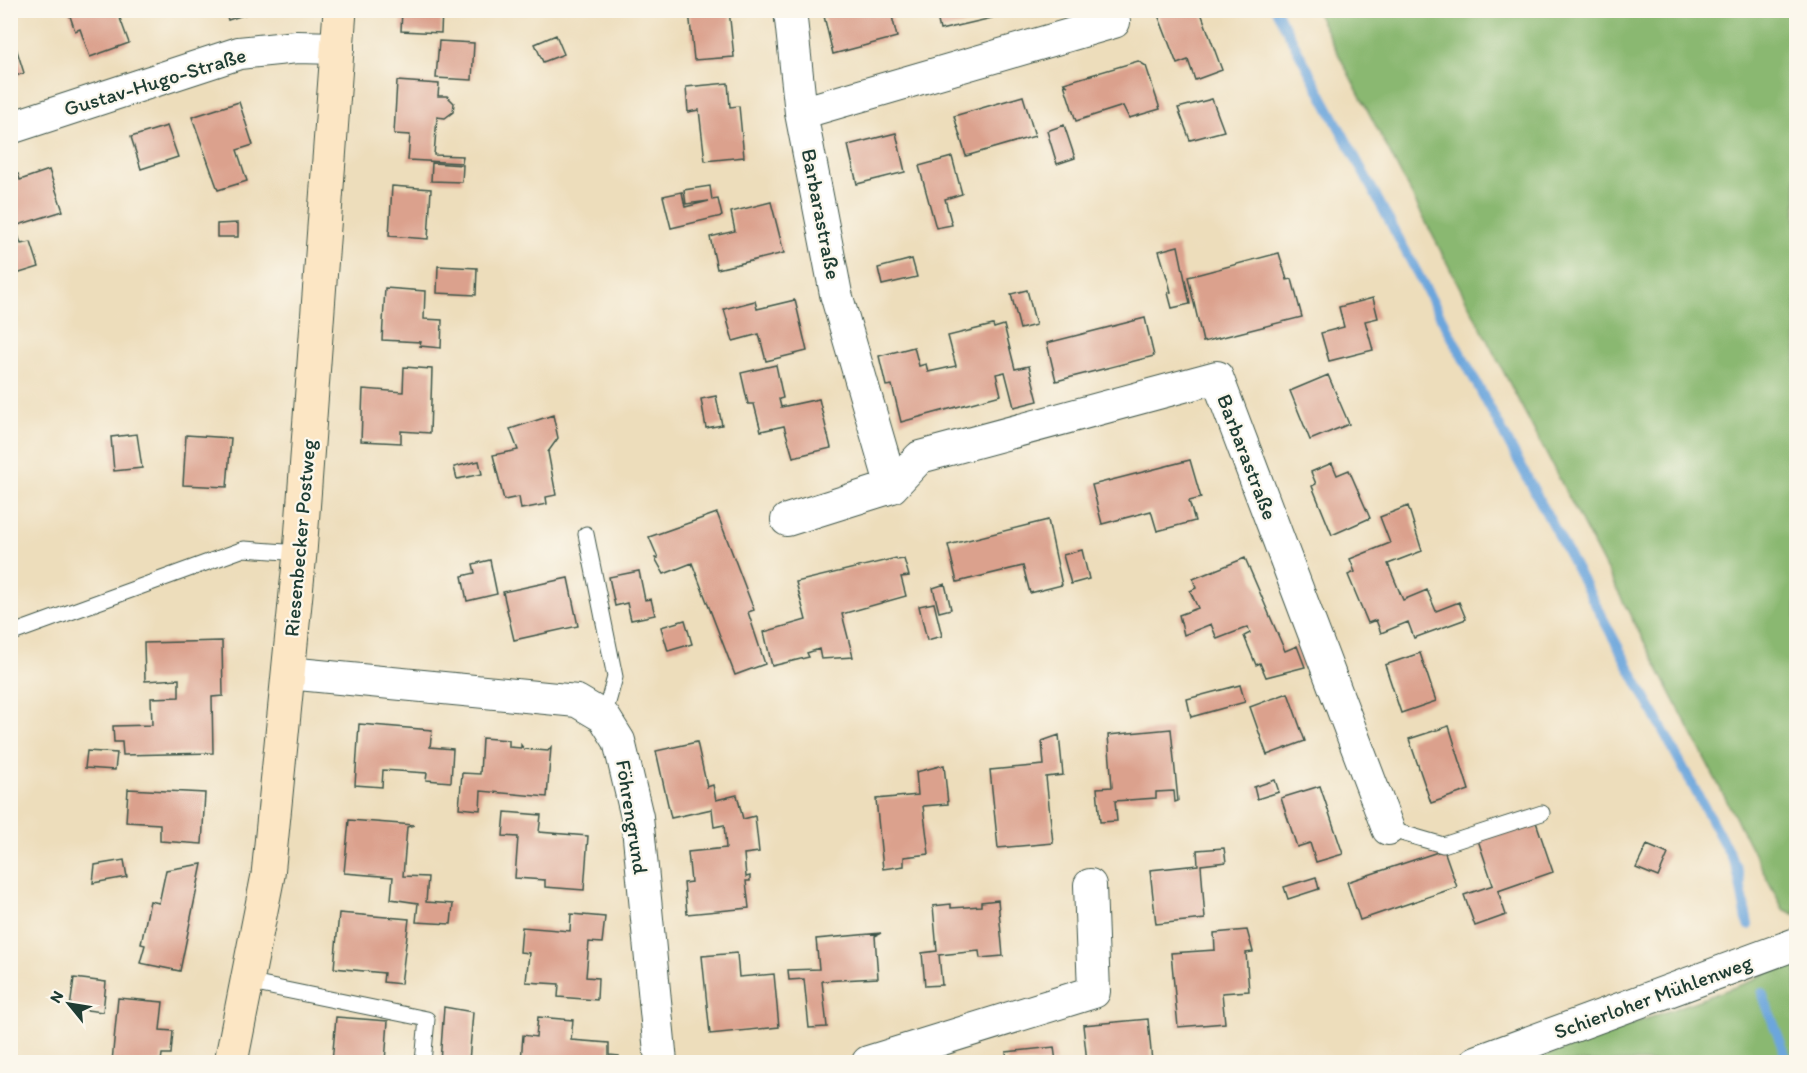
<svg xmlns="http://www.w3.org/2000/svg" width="1807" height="1073" font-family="Itim,sans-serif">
	<rect width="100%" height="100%" fill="#fbf7ec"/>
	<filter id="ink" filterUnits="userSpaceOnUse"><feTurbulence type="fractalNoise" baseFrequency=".0167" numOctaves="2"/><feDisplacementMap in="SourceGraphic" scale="12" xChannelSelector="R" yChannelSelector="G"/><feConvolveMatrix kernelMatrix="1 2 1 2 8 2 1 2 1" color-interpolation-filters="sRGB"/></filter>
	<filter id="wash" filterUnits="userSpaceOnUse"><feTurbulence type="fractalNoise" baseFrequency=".008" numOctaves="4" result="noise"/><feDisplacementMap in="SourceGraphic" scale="24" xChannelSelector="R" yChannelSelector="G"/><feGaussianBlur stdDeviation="1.35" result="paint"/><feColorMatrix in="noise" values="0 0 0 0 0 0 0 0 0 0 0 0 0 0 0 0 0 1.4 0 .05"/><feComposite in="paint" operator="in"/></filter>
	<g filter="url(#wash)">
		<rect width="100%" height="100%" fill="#edddbb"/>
		<path fill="#8ab871" stroke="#547a52" stroke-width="1.5" d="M1316 11H1796V915L1783 909Z
			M1796 957V1062H1526L1749 982Z"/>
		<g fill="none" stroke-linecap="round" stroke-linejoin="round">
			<path stroke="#6ca6dc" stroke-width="10" d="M1276 10 1737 868 1748 925
				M1762 993 1788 1062"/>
		</g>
		<g id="blocks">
			<path fill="#dba18d" d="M68 10H117L129 43 90 57 80 29 75 31Z
				M225 10H256V11L228 20Z
				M402 10H442L441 33 401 31Z
				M729 10 734 57 694 60 689 11Z
				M846 10H874L875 16 891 12 897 37 833 54 824 16Z
				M920 10H990L992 18 940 30 936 12 921 16Z
				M1154 10H1200L1222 70 1195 80 1188 60 1177 64 1158 15Z
				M556 35 564 54 543 62 535 44Z
				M10 38H13L24 73 10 78Z
				M439 41 474 43 472 80 436 78Z
				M1138 61 1146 66 1160 109 1129 118 1123 106 1076 121 1064 84 1068 86 1064 83Z
				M397 81 439 84 438 96H447L454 103 453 112 445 118 437 117 434 155 463 156 462 163 408 160 410 135 394 134Z
				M728 83 730 107 739 106 744 157 705 161 699 110 688 112 686 87Z
				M1023 96 1035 136 966 156 954 116Z
				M1212 99 1224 131 1190 140 1178 108Z
				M239 102 253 145 237 150 247 181 218 190 192 117Z
				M1064 125 1075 158 1057 164 1047 131Z
				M167 126 178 157 141 169 131 137Z
				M896 133 905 172 857 184 848 145Z
				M952 157 962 194 945 199 952 225 936 228 919 166Z
				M432 163 463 165 462 182 431 181Z
				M49 170 63 211 15 226 21 244 31 242 39 267 10 276V176L18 174 20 180Z
				M392 186 431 189 428 239 389 236Z
				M710 186 712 200 718 199 722 216 671 228 663 196 682 192 685 207 709 201 686 204 684 190Z
				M771 202 784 253 717 269 710 237 735 231 731 212Z
				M238 223V237H217V224Z
				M1178 246 1190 304 1172 308 1168 293 1171 292 1169 284 1159 251Z
				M1279 253 1287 280 1292 279 1302 317 1203 342 1188 277Z
				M912 259 917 277 882 285 878 268Z
				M438 266 477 268 476 295 437 293Z
				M385 288 425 291 424 319 442 320 441 348 420 346 421 342 382 340Z
				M1027 290 1036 325 1020 329 1011 294Z
				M1373 298 1378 318 1365 321 1373 350 1329 361 1321 333 1344 327 1339 307Z
				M795 300 807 351 766 361 759 334 733 341 724 309 755 301 757 309Z
				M1145 318 1154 356 1056 381 1047 343Z
				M993 325 994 328 1004 325 1015 369 1029 366 1038 401 1014 407 1005 372 996 374 1001 395 901 422 892 385 886 386 879 356 914 347 919 366 926 364 928 372 956 366 948 336Z
				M776 365 783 398 779 399 781 407 819 399 831 448 793 457 784 426 761 431 754 404H748L741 373Z
				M404 367 432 369 430 433 401 431V443L361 441 363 389 403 392Z
				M1328 375 1349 424 1310 440 1290 391Z
				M716 396 722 425 706 428 701 399Z
				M553 415 558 438 548 452 556 495 546 497 547 504 521 509 519 497 504 500 493 455 518 450 510 429Z
				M137 434 142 468 114 471 111 437Z
				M186 435 231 438 227 487 183 485Z
				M1190 460 1201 498 1189 501 1195 521 1157 531 1151 511 1102 524 1092 485Z
				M479 461 482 474 457 479 454 467Z
				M1332 463 1337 475 1349 470 1370 518 1332 535 1312 486 1316 484 1311 472Z
				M1408 506 1422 551 1388 564 1403 600 1427 590 1436 611 1459 602 1466 619 1414 638 1408 622 1381 633 1376 620 1368 623 1348 575 1355 572 1350 559 1390 543 1380 517Z
				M717 513 754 610 748 612 765 664 735 675 692 563 664 574 655 558H658L649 537Z
				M1048 520 1062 585 1030 593 1023 566 957 582 948 545Z
				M1082 550 1089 579 1071 584 1063 555Z
				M896 558 897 560 904 559 909 576 901 577 906 596 842 614 853 657 821 659 819 649 807 653 809 657 772 666 764 632 806 620 796 582Z
				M1245 558 1285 651 1297 646 1305 667 1266 677 1260 663 1256 665 1244 636 1250 633 1248 627 1217 639 1211 624 1184 635 1179 615 1198 608 1190 591 1196 588 1193 579Z
				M490 560 497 594 467 601 462 576 475 573 473 564Z
				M639 571 645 600 651 599 655 615 631 620 627 603 615 606 609 577Z
				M568 578 578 626 514 640 503 592Z
				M945 584 951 609 939 612 933 588Z
				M934 603 942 636 927 640 919 606Z
				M685 620 692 644 668 651 661 627Z
				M222 641 223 696 212 697 213 753 123 755 122 742H114L113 726 152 725 151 698 179 697V679L145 681 144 643Z
				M1420 653 1436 701 1401 713 1385 665Z
				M1240 685 1245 702 1191 717 1187 699Z
				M1288 693 1305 741 1267 755 1250 707Z
				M359 724 432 730 430 747 453 749 451 782 426 780 427 773 383 770 382 787 355 785Z
				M1449 726 1469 790 1431 803 1409 739Z
				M1171 729 1178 801 1175 802 1174 791 1156 792V798L1115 801 1117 821 1100 822 1097 788 1112 787 1108 735Z
				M1059 735 1063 775 1046 777 1053 843 998 848 990 770 1044 765 1042 741Z
				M482 738 509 740V747L521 748V745L524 749 548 751 551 747 547 797 481 791 480 810 459 808 462 773 480 774Z
				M697 742 707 787 713 785 716 800 737 795 743 819 755 816 759 852 744 854 746 877 750 876V881H746L749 908 687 914 684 883 691 882 688 852 726 848 724 825 714 827 712 809 671 818 656 751Z
				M87 751 117 753 115 770 85 768Z
				M944 765 948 804 923 806 929 854 904 857V866L883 869 876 799 918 795 916 772Z
				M1275 780 1279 792 1257 799 1254 787Z
				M1320 786 1343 854 1316 862 1310 843 1297 847 1281 798Z
				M128 789 205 793 202 844 160 841V824L126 822Z
				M505 812 541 815 539 832 588 836 584 890 545 887V880L515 878 518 837 503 836Z
				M349 820 414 825 407 827 403 876 428 877 426 902 453 904 451 924 416 922 418 903 391 899 393 877 344 873Z
				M1536 822 1553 872 1498 891 1506 915 1475 926 1464 895 1493 885 1478 840Z
				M1647 845 1668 854 1658 877 1636 868Z
				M1224 848 1226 862 1201 865 1205 919 1156 924 1150 870 1198 865 1197 850Z
				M1444 850 1457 887 1360 920 1347 882Z
				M124 860 127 877 93 883 95 865Z
				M202 864 180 971 140 963 145 945 141 944 150 901 159 903 166 870Z
				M1316 877 1319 889 1288 899 1284 887Z
				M998 900 1003 956 980 958 979 951 939 955 942 985 925 986 922 953 937 951 933 906 951 904V908L981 906V902Z
				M339 913 409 919 401 984 383 982 384 973 334 968Z
				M571 914 605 917 602 943 589 942 586 977 598 978 597 1000 558 997 559 984 526 982 529 953 520 952 522 927 570 931Z
				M1247 930 1253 952 1246 953 1249 991 1222 993 1225 1023 1178 1027 1171 953 1215 950 1214 933Z
				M881 933 875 936 878 978 822 981 827 1027 809 1028 804 979 789 980 788 970 819 969 816 939Z
				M737 953 739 977 774 974 779 1027 710 1034 702 956Z
				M74 978 106 982 103 1012 70 1008Z
				M118 998 163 1002 160 1030 173 1031 171 1054H162L161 1062H112Z
				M444 1007 473 1012 469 1062H440Z
				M336 1017 388 1021 385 1062H332Z
				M538 1017 573 1020 571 1040 609 1043V1055L619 1056 620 1062H521L523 1035 536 1037Z
				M1148 1019 1152 1062H1087L1083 1025Z
				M1054 1047 1056 1062H1007L1006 1052Z"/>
		</g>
	</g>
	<g filter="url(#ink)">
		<use href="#blocks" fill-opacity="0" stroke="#3e5548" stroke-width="1.5"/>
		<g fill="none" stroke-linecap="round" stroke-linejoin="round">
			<defs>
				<path id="lane" d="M586 534 615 677 604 717
					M10 634 244 549 300 553
					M1388 829 1443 845 1542 813
					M247 982 427 1019 423 1062"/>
				<path id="street" d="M801 113 1114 22
					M10 128 239 53 297 47 338 48
					M892 487 920 457 1217 377 1388 829
					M787 520 892 487 836 294 801 113 790 10
					M288 673 577 701 604 717 619 741 637 817 661 1062
					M868 1062 1094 992 1090 885
					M1476 1062 1796 944"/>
				<path id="secondary" d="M231 1062 268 875 300 553 340 10"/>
			</defs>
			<use href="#lane" stroke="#3e5548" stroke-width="17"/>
			<use href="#street" stroke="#3e5548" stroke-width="34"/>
			<use href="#secondary" stroke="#3e5548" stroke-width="35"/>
			<use href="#lane" stroke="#fff" stroke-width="15"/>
			<use href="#street" stroke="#fff" stroke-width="32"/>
			<use href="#secondary" stroke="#fce6c4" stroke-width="33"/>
		</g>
	</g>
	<g text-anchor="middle" stroke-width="4.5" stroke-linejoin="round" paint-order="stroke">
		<g font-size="21" fill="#1f3d34" stroke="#fbf7ec">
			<text transform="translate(155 82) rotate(-17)" y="7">Gustav-Hugo-Straße</text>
			<text transform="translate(821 214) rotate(79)" y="7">Barbarastraße</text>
			<text transform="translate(1247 457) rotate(69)" y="7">Barbarastraße</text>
			<text transform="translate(300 538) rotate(-85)" y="7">Riesenbecker Postweg</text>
			<text transform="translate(632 817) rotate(81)" y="7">Föhrengrund</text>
			<text transform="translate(1653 997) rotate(-20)" y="7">Schierloher Mühlenweg</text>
		</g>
	</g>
	<rect width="1807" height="1073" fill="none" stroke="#fbf7ec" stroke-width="36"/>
	<g transform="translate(69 1004) rotate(300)" stroke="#fbf7ec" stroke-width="4.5" paint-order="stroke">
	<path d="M0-4.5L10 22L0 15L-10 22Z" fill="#1f3d34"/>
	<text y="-9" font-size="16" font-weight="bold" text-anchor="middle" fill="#1f3d34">N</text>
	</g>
</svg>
